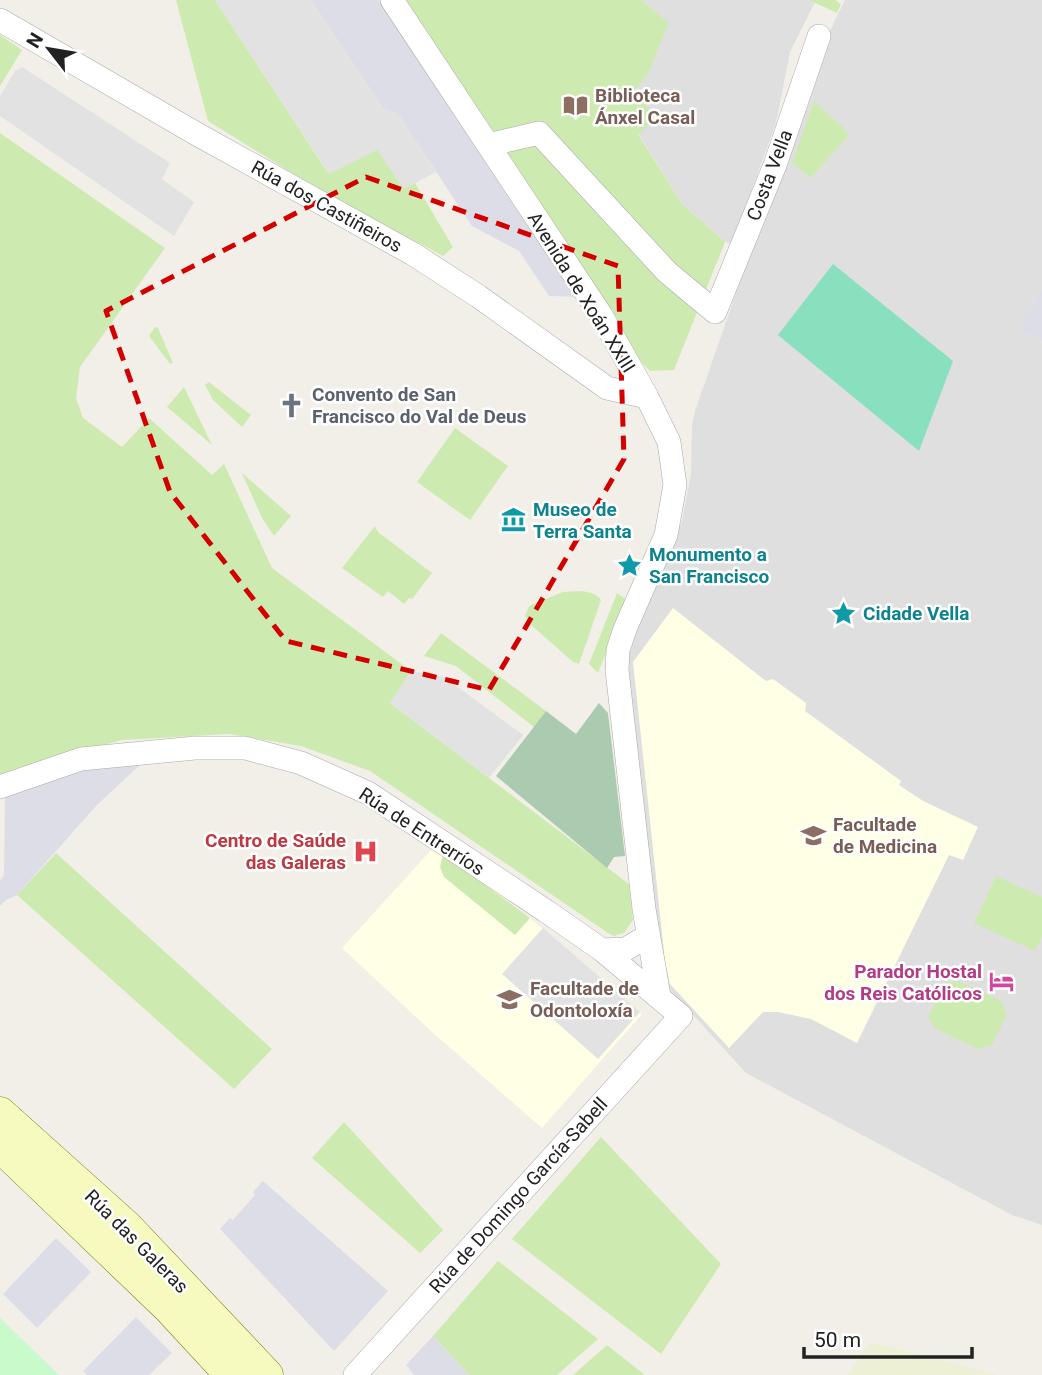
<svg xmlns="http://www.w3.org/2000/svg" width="1042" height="1375" font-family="Roboto,sans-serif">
	<rect width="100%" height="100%" fill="#f2efe9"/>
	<path fill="#e0dfdf" d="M641 0H816L790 52 776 123 732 244 725 242 682 204 638 133 632 92 648 74 668 23Z
		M845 0H1042V1225L1012 1215 746 1073 664 983 628 726V654L636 629 669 556 682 521 691 474 692 424 696 408 796 121 828 35Z"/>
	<path fill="#ffffe5" d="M673 608 766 681 773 679 806 703 805 711 901 781 899 785 923 801 978 827 963 860 949 855 857 1043 811 1019 778 1012H763L729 1048 670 984 665 961 633 662Z
		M432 849 455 861 536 923 642 1014 542 1128 432 1032 342 948Z"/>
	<path fill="#eef0d5" d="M871 1342 999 1375H847Z"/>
	<path fill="#cdebb0" d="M176 0H215L328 173 378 149 404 188 415 183 453 247 443 256 323 192 208 121Z
		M401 0H641L669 23 648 74 633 92 657 117 638 134 682 204 725 242 674 370 650 371 643 364 506 155Z
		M809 0H836L841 5 837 13Z
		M0 35 22 50 0 86Z
		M814 101 850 134 811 178 792 163Z
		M0 133 165 248 80 367 76 398 83 418 122 447 149 418 212 475 224 464 272 568 411 671 390 703 629 884 633 920 624 933 614 936 608 933 370 771 301 746 229 734 122 740 0 774Z
		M155 327 158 328 173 363 170 364 149 336Z
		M209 382 251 415 242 427 213 400 205 385Z
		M184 387 212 445 167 407Z
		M455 428 508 466 470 520 417 482Z
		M242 473 291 516 274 536 262 518Z
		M375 526 378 532 432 573 412 599 409 598 404 604 388 591 383 597 342 568Z
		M563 592C576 591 594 589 601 600L579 664 573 662 530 624 525 616 529 606Z
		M617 593 627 600 598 673 589 664Z
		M441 633 546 711 534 727 456 666 424 656Z
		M56 853 272 1049 234 1089 17 895Z
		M443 854 530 918 515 935 444 877 440 867Z
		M996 876 1042 897V936L1035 951 974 923Z
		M958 981 1001 1001 1007 1014 992 1045 978 1049 936 1029 928 1017 944 983Z
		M344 1122 443 1230 420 1253 312 1158Z
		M601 1137 721 1264 661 1354 512 1239Z
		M498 1261 598 1339 557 1375H469L433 1336Z
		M607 1345 645 1375H573Z"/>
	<path fill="#aacbaf" d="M599 703 608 713 625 856 614 857 607 868 496 776 546 711 576 734Z"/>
	<path fill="#c8facc" d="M0 1318 59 1375H0Z"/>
	<path fill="#88e0be" d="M833 264 953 361 919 451 778 335Z"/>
	<path fill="#e2e2e2" d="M215 0H311L383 108 398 114 436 172 404 189 377 150 329 174Z
		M22 67 170 163 162 179 194 202 174 236 0 116V96L15 71Z
		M411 671 444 677 523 735 489 778 390 703Z
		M543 928 640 1012 598 1059 502 974Z"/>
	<path fill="#dddde8" d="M311 0H379L577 297 549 296 519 251 472 226 398 114 383 108Z
		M1042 290V339L1019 330Z
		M141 764 97 805 17 895 6 900 0 906V880L4 876 5 796 61 772Z
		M263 1181 388 1291 334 1351 220 1229 230 1218 233 1220 255 1195 253 1192Z
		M56 1238 91 1272 37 1328 3 1294Z
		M136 1317 172 1353 149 1375H87L83 1371Z
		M433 1336 469 1375H414L406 1365Z"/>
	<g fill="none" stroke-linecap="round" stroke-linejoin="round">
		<defs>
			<path id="street" d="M392 0 601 315 647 397 669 442 675 485 666 535 625 629 618 650 617 670 644 909 659 996
				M0 20 195 133 413 254 478 296 607 388 647 397
				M488 145 539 133 667 272 715 312 775 165 819 36
				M0 787 81 759 195 748H245L301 763 368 793 546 911 602 950 681 1016 355 1375
				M602 950 626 949 639 941"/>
			<path id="secondary" d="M0 1113 127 1227 267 1375
				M0 1146 168 1307 231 1375"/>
		</defs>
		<use href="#street" stroke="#a9a9a9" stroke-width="24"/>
		<use href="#secondary" stroke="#707d05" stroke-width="33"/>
		<use href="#street" stroke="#fff" stroke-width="23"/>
		<use href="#secondary" stroke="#f7fabf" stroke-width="32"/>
	</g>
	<path fill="none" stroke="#d40000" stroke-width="5" stroke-dasharray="14 9" stroke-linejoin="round" d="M366 177 618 266 624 459 489 690 286 641 170 492 106 311Z"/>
	<defs>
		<symbol id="library-bare" viewBox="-9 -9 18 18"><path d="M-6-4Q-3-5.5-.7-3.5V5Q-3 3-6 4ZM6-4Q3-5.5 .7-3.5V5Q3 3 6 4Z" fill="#8d6e63" stroke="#fff" stroke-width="2.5" paint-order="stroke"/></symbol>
		<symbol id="church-bare" viewBox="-9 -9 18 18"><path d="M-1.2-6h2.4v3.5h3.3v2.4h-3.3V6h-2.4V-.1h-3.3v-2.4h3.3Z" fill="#6b7280" stroke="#fff" stroke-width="2.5" paint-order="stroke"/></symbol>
		<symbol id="museum-bare" viewBox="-9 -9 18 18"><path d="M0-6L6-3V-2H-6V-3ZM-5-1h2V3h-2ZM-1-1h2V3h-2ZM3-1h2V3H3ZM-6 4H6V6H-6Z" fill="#0f9aa8" stroke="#fff" stroke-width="2.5" paint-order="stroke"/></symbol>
		<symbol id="sight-bare" viewBox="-9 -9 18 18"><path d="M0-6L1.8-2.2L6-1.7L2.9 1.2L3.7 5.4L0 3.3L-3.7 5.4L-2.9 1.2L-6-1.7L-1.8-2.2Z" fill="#0f9aa8" stroke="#fff" stroke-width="2.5" paint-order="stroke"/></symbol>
		<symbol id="university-bare" viewBox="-9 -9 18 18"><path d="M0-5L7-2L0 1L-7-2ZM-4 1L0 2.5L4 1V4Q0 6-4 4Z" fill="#8d6e63" stroke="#fff" stroke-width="2.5" paint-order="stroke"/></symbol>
		<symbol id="hospital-bare" viewBox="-9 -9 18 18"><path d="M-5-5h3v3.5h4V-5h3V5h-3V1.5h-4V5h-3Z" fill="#e0444e" stroke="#fff" stroke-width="2.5" paint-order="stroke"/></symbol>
		<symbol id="hotel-bare" viewBox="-9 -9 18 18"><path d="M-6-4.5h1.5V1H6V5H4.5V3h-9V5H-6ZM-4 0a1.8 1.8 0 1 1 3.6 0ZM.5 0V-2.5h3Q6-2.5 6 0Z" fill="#d1479c" stroke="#fff" stroke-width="2.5" paint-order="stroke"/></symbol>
	</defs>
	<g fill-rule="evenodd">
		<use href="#library-bare" x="558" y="88" width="35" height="35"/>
		<use href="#church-bare" x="274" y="388" width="35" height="35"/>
		<use href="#museum-bare" x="496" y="502" width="35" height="35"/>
		<use href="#sight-bare" x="612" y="548" width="35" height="35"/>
		<use href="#sight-bare" x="826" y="596" width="35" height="35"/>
		<use href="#university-bare" x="796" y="818" width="35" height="35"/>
		<use href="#hospital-bare" x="348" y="834" width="35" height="35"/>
		<use href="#hotel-bare" x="984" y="964" width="35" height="35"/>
		<use href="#university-bare" x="492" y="982" width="35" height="35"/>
	</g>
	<g text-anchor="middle" stroke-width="5" stroke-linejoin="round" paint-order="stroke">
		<g font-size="19" font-weight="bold" fill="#785e54" stroke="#fff" text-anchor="start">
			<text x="595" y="102">Biblioteca<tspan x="595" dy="22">Ánxel Casal</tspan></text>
			<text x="833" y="831">Facultade<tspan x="833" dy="22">de Medicina</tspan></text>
			<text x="530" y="995">Facultade de<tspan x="530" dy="22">Odontoloxía</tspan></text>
		</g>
		<g font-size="19" fill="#222" stroke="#fff">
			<text transform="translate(769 175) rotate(-69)" y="7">Costa Vella</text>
			<text transform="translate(327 206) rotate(29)" y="7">Rúa dos Castiñeiros</text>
			<text transform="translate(582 292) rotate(58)" y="7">Avenida de Xoán XXIII</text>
			<text transform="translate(422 831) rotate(33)" y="7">Rúa de Entrerríos</text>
			<text transform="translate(518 1195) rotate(-48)" y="7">Rúa de Domingo García-Sabell</text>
			<text transform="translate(137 1241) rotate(45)" y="7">Rúa das Galeras</text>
		</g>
		<g font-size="19" font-weight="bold" fill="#5b616d" stroke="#fff" text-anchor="start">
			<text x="312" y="401">Convento de San<tspan x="312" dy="22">Francisco do Val de Deus</tspan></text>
		</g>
		<g font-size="19" font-weight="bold" fill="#0d838f" stroke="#fff" text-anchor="start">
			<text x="533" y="516">Museo de<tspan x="533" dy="22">Terra Santa</tspan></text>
			<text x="649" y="561">Monumento a<tspan x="649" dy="22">San Francisco</tspan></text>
			<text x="863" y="620">Cidade Vella</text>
		</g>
		<g font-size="19" font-weight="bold" fill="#be3a42" stroke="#fff" text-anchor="end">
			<text x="346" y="847">Centro de Saúde<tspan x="346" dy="22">das Galeras</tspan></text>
		</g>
		<g font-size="19" font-weight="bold" fill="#b23c85" stroke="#fff" text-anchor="end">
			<text x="982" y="978">Parador Hostal<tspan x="982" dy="22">dos Reis Católicos</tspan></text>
		</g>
	</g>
	<g transform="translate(49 49) rotate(301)" stroke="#ffffff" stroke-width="5" paint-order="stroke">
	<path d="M0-5L12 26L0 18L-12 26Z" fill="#222222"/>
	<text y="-10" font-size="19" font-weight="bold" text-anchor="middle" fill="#222222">N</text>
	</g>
	<path d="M804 1347v10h168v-10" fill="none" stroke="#222222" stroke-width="3.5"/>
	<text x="814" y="1347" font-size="21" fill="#222222" stroke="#ffffff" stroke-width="5" paint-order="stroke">50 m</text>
</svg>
